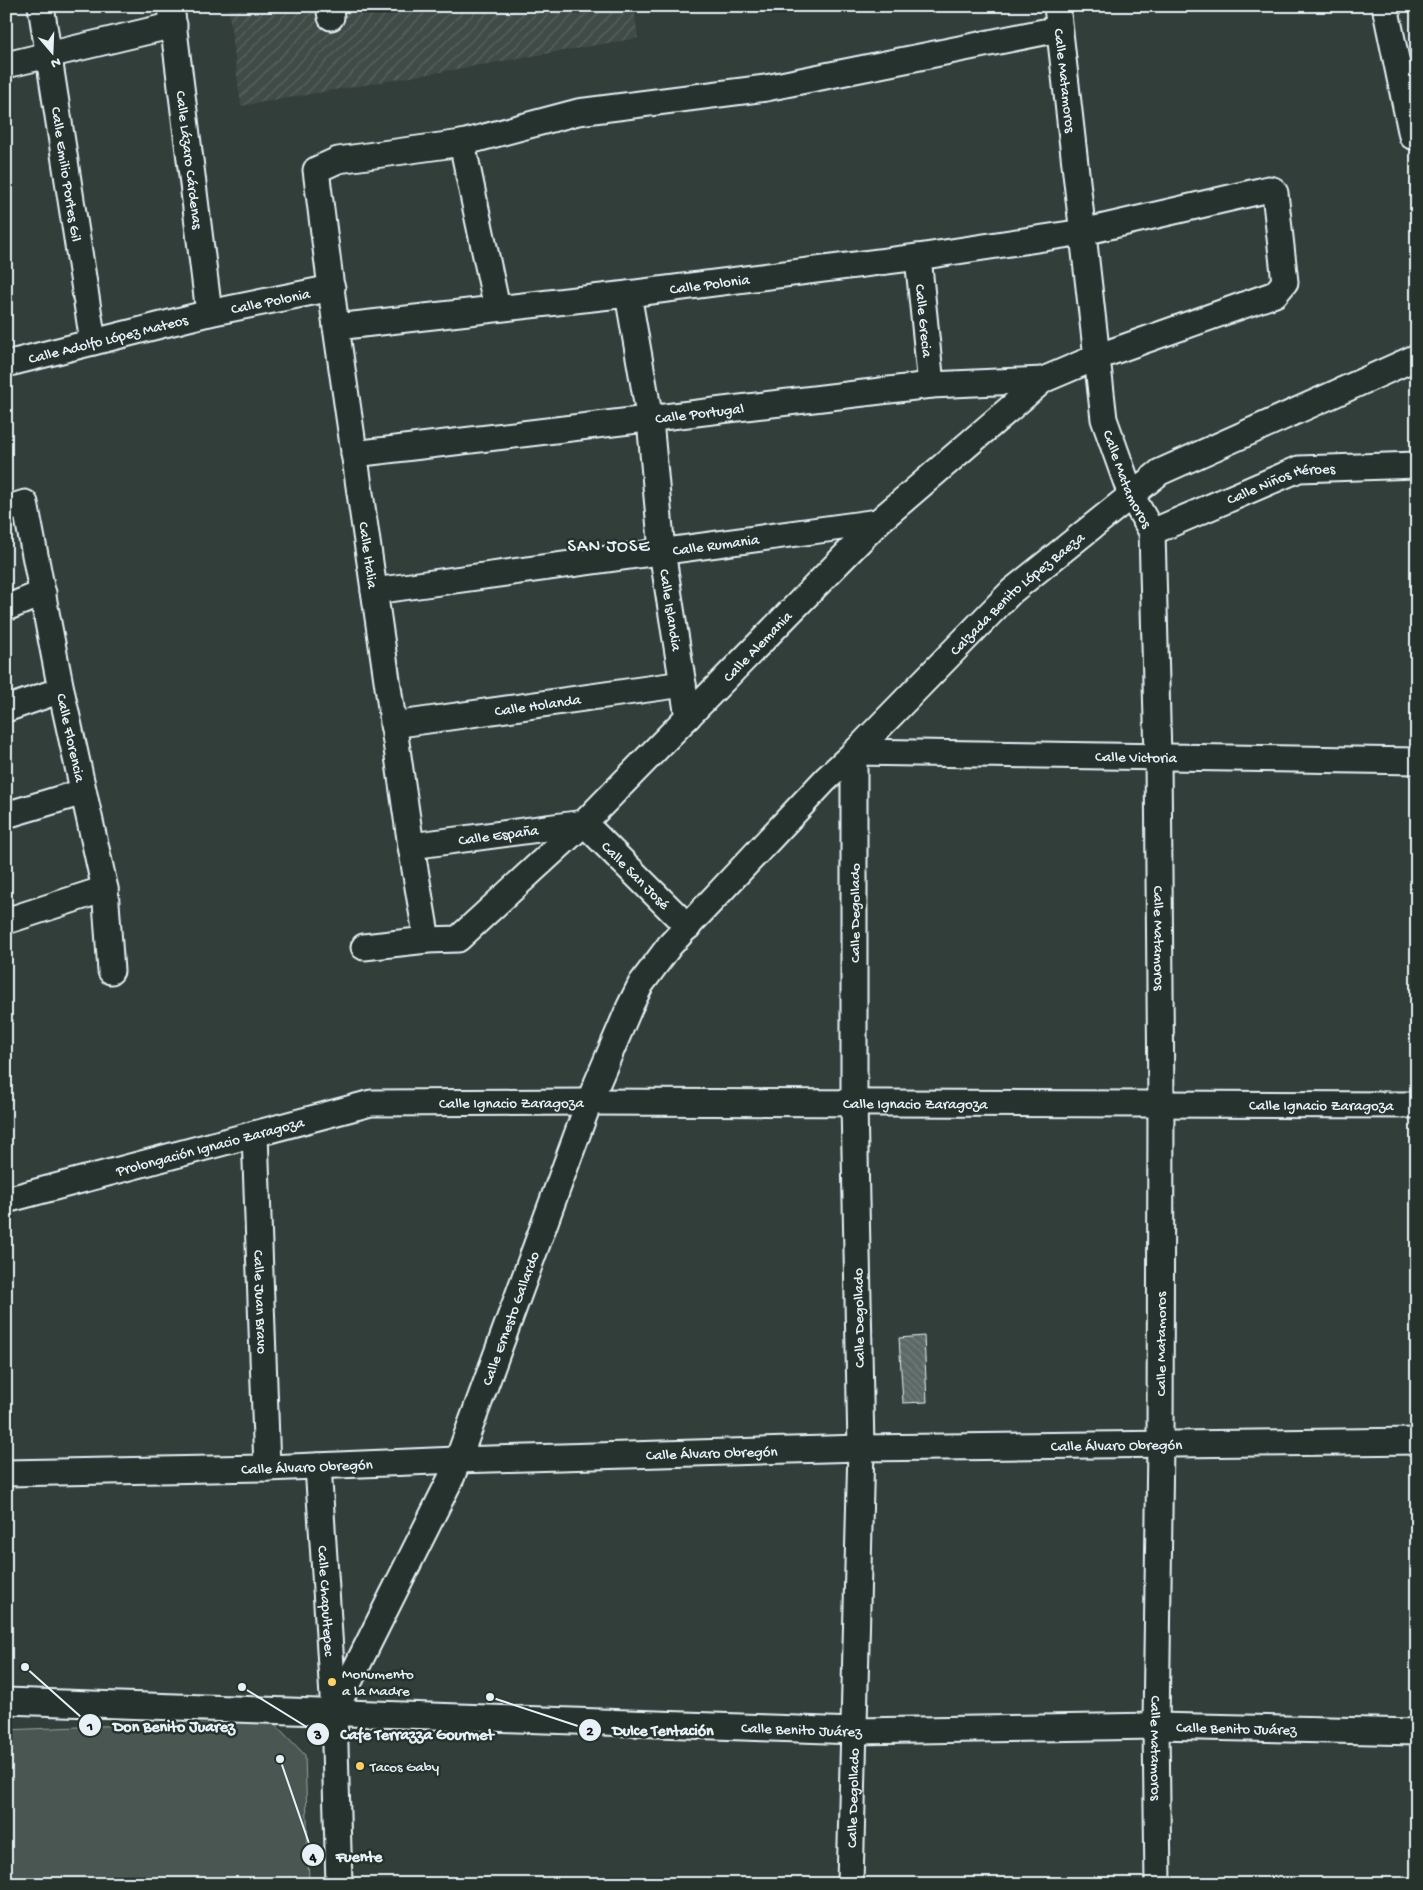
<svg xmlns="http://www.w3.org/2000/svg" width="1423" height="1890" font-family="'Gochi Hand',sans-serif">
	<defs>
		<pattern id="industrial-furrows" width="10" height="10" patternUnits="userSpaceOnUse" patternTransform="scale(1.25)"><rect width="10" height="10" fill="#3f4b46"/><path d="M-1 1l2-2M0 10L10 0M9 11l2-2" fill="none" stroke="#5b6561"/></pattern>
		<pattern id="building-back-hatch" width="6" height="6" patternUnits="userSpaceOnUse" patternTransform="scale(1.25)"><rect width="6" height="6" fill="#5c6865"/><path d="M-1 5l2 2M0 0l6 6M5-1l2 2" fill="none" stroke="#737e7c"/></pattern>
	</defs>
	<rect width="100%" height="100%" fill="#323e39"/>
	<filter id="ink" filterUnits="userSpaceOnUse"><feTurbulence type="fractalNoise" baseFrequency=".02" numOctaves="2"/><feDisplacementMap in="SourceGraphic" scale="10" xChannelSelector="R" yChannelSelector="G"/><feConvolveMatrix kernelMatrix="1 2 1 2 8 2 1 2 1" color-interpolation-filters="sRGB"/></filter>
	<g filter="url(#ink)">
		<path fill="url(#industrial-furrows)" d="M228 6H634L638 38 241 106Z"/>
		<path fill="#495651" stroke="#98a4a4" d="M270 1719 305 1755 309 1884H6V1730Z"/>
		<path fill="url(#building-back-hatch)" stroke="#e8f1f8" d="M924 1336 927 1402 903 1403 899 1338Z"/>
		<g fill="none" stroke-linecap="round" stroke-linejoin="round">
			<defs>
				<g id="minor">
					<path id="s1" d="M41 6 93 342"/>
					<path id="s2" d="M171 6 209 313"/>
					<path d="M329 6 331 17"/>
					<path id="s3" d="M1057 6 1104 419 1131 495 1152 532 1158 757 1161 1104 1160 1444 1156 1726 1158 1884"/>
					<path d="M1385 6 1412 136 1417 134"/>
					<path d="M6 65 174 25"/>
					<path d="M462 143 497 308"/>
					<path id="s4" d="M918 257 931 385"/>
					<path id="s5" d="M628 294 650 420 662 551 688 717"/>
					<path id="s6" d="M336 327 628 294 918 257 1083 232 1269 189 1273 190 1275 193 1285 282 1275 294 1097 357 1043 380 878 522 584 823 458 939 427 940 364 947"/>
					<path id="s7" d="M6 364 209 313 332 288"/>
					<path id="s8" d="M354 454 931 385 1043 380"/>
					<path id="s9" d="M6 509 25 503 61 690 105 889 111 971"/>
					<path id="s10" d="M1152 532 1299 469 1417 465"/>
					<path id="s11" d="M374 591 878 522"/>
					<path d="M6 608 43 593"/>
					<path d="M6 709 61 690"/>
					<path id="s12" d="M393 725 683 684"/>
					<path id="s13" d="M855 752 1417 761"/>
					<path d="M6 815 83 792"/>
					<path id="s14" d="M411 846 584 823 688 927"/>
					<path d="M6 921 105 889"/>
					<path d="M427 940 411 846 336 327 316 170 338 160 462 143 578 112 766 88 1059 29"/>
					<path id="s15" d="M255 1134 267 1468"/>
					<path id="s16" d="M6 1200 371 1103 589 1102 1417 1105"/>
					<path id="s17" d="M318 1466 334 1712 339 1884"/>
					<path id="s18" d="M6 1473 267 1468 457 1460 861 1448 1417 1441"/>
					<path id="s19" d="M6 1701 855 1731 1156 1726 1417 1732"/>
					<path id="s20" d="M334 1712 452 1476 589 1102 630 1006 641 984 670 945 826 779 854 753 1012 591 1160 472 1417 357"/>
					<path id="s21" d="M850 1884 861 1448 854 1103V753"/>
				</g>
			</defs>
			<use href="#minor" stroke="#e8f1f8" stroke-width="29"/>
			<use href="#minor" stroke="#26332d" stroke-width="25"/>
		</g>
	</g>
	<g fill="#ffd166" stroke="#26332d" stroke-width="2">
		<circle cx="332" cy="1682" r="5"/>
		<circle cx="360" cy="1766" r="5"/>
	</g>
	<g text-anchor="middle" stroke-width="5" stroke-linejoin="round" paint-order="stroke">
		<g font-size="15" fill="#e8f1f8" stroke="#26332d">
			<text dy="5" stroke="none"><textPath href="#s3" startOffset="75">Calle Matamoros</textPath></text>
			<text dy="5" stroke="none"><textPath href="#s2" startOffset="155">Calle Lázaro Cárdenas</textPath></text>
			<text dy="5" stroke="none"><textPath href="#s1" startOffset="170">Calle Emilio Portes Gil</textPath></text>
			<text dy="5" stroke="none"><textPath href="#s6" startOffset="376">Calle Polonia</textPath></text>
			<text dy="5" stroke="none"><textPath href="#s7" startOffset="272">Calle Polonia</textPath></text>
			<text dy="5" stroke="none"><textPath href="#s4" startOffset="64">Calle Grecia</textPath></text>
			<text dy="5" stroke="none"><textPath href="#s7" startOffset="105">Calle Adolfo López Mateos</textPath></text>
			<text dy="5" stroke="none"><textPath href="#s8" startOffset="348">Calle Portugal</textPath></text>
			<text dy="5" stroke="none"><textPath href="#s3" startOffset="480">Calle Matamoros</textPath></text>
			<text dy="5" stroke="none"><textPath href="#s10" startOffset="139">Calle Niños Héroes</textPath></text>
			<text dy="5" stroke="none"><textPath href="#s11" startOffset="345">Calle Rumania</textPath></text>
			<text transform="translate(369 555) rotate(82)" y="5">Calle Italia</text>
			<text dy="5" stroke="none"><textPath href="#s20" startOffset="1334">Calzada Benito López Baeza</textPath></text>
			<text dy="5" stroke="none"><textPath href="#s5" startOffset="319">Calle Islandia</textPath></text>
			<text transform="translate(757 646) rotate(-46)" y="5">Calle Alemania</text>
			<text dy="5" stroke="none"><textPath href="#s12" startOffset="146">Calle Holanda</textPath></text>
			<text dy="5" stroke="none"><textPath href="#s9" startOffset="259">Calle Florencia</textPath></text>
			<text dy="5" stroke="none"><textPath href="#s13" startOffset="281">Calle Victoria</textPath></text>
			<text dy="5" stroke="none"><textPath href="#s14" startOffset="88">Calle España</textPath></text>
			<text dy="5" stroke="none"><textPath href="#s14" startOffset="248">Calle San José</textPath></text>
			<text transform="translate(854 913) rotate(-90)" y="5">Calle Degollado</text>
			<text dy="5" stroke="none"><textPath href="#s3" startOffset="945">Calle Matamoros</textPath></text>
			<text dy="5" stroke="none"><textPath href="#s16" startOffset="518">Calle Ignacio Zaragoza</textPath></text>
			<text dy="5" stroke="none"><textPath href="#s16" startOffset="922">Calle Ignacio Zaragoza</textPath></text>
			<text dy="5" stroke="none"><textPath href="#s16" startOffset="1328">Calle Ignacio Zaragoza</textPath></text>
			<text dy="5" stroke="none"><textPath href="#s16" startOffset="211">Prolongación Ignacio Zaragoza</textPath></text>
			<text dy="5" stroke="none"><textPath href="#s15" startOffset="168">Calle Juan Bravo</textPath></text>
			<text dy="5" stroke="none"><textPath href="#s20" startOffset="432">Calle Ernesto Gallardo</textPath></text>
			<text transform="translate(858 1318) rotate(-91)" y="5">Calle Degollado</text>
			<text transform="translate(1160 1344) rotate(-90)" y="5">Calle Matamoros</text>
			<text dy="5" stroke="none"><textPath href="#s18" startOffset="1111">Calle Álvaro Obregón</textPath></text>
			<text dy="5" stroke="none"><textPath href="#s18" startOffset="706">Calle Álvaro Obregón</textPath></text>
			<text dy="5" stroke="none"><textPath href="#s18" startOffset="301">Calle Álvaro Obregón</textPath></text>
			<text dy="5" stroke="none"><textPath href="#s17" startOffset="135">Calle Chapultepec</textPath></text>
			<text dy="5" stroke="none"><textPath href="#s19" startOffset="796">Calle Benito Juárez</textPath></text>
			<text dy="5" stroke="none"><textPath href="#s19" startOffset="1231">Calle Benito Juárez</textPath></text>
			<text dy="5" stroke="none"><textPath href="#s3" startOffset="1755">Calle Matamoros</textPath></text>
			<text dy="5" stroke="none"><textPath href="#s21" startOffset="86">Calle Degollado</textPath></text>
		</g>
		<g font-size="15" fill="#e8f1f8" stroke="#26332d" text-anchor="start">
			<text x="342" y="1678">Monumento<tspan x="342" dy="17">a la Madre</tspan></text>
			<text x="370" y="1771">Tacos Gaby</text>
		</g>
		<g font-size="18" letter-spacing="1" fill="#e8f1f8" stroke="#26332d">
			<text x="609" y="551">SAN JOSE</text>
		</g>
	</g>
	<path fill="none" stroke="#e8f1f8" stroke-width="2" d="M25 1667L90 1725M490 1697L590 1730M242 1687L318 1734M280 1759L313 1855"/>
	<g fill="#e8f1f8" stroke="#26332d" stroke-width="2">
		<circle cx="25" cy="1667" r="5"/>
		<circle cx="490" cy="1697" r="5"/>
		<circle cx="242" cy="1687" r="5"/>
		<circle cx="280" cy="1759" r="5"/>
		<circle cx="90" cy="1725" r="12"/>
		<circle cx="590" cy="1730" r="12"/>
		<circle cx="318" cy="1734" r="12"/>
		<circle cx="313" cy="1855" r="12"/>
	</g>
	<g font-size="15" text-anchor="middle" font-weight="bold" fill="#111">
		<text x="90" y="1730">1</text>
		<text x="590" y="1735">2</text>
		<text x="318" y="1739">3</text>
		<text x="313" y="1861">4</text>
	</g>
	<g font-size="16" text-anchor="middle" font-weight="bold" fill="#e8f1f8" stroke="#26332d" stroke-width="5" stroke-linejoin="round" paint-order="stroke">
		<text x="174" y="1731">Don Benito Juarez</text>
		<text x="663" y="1735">Dulce Tentación</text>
		<text x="417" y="1739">Cafe Terrazza Gourmet</text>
		<text x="359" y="1861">Fuente</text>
	</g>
	<rect width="1423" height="1890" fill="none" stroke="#26332d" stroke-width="25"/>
	<rect x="12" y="12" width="1398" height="1865" fill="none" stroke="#e8f1f8" stroke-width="2" filter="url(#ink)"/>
	<g transform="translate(52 52) rotate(161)" stroke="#26332d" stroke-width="4" paint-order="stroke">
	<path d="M0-4L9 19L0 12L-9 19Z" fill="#e8f1f8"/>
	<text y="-8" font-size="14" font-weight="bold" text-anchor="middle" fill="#e8f1f8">N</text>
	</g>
</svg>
